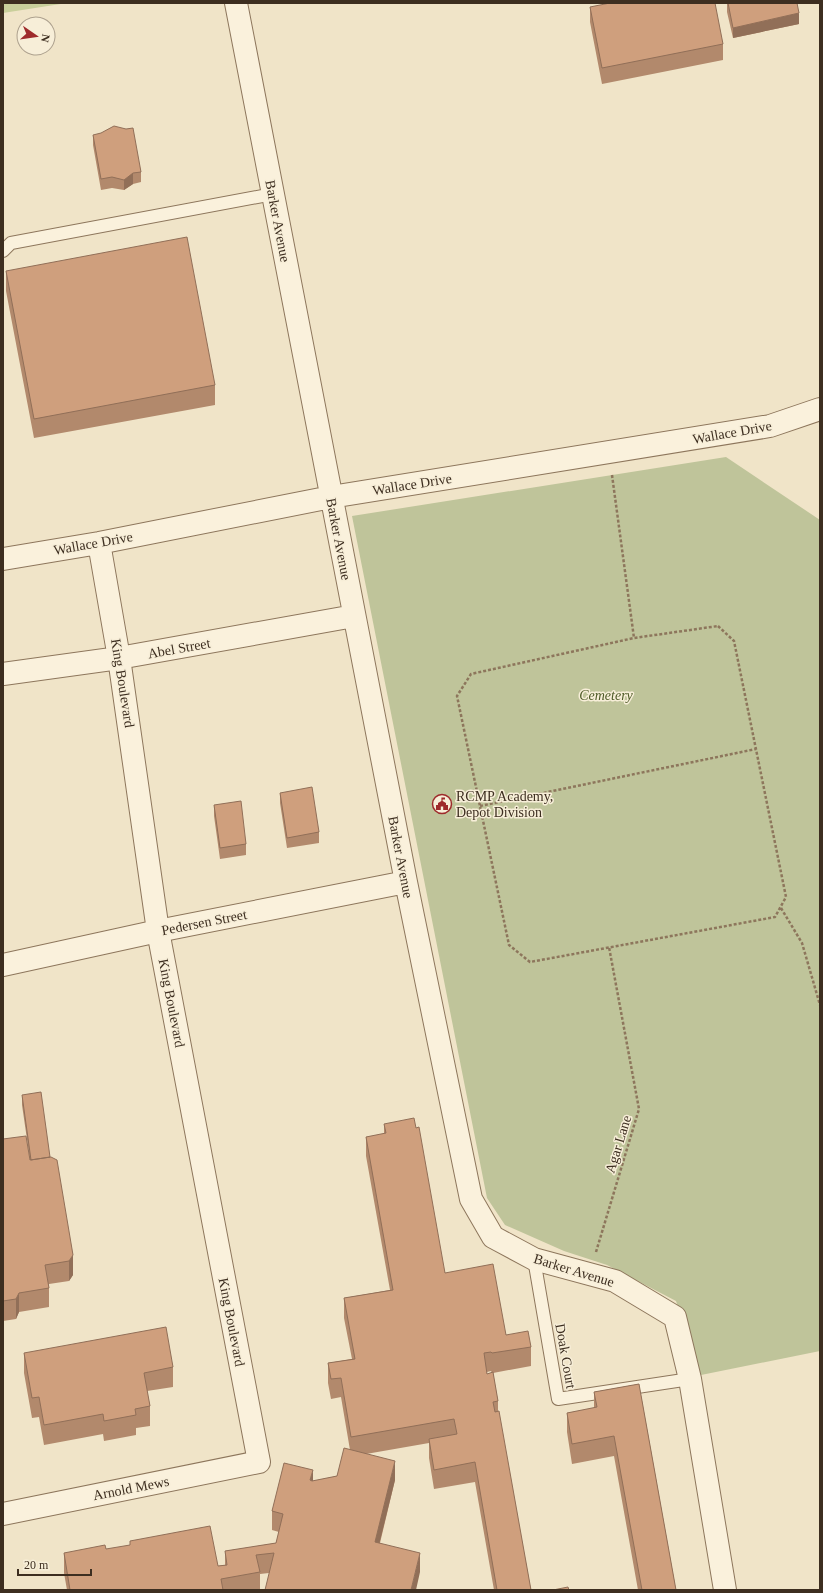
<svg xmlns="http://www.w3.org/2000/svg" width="823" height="1593" font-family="Georgia,serif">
	<rect width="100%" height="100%" fill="#f0e4c8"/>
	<path fill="#c9cf9b" d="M3 3H67L3 13Z"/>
	<path fill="#bfc49a" d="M726 457 820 520V1351L701 1375 676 1301 607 1265 564 1251 505 1225 487 1198 352 516Z"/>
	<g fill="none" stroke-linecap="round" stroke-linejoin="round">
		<defs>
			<path id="lane" d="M3 251 11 243 273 194
				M534 1259 558 1399 690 1379"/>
			<path id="street" d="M236 3 406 882 471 1199 493 1237 534 1259 615 1281 675 1317 690 1379 725 1590
				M3 559 99 543 331 497 770 426 820 409
				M3 674 119 658 354 616
				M3 965 158 931 406 882
				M3 1514 259 1462 158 931 119 658 99 543"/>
		</defs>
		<use href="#lane" stroke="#8d765c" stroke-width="14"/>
		<use href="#street" stroke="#8d765c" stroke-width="24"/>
		<path stroke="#8d765c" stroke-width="2.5" stroke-dasharray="3 2" stroke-linecap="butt" d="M612 475 634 638
			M718 626 734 641 786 897 775 917 530 962 509 945 457 696 471 674 634 638Z
			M480 806 756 749
			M781 908 802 943 820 1005
			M596 1252 639 1109 609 947"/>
		<use href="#lane" stroke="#faf1dc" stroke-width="12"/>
		<use href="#street" stroke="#faf1dc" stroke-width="22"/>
	</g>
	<path fill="#b2896c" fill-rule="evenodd" d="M727 3H797L799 24 733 38 727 12Z
		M590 7 723 44V60L602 84 590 22Z
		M93 135 141 172V182L133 184 124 190 112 188 101 190 93 145Z
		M6 271 215 385V405L34 438 6 291Z
		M280 793 319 832V843L287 848 280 803Z
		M214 805 246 844V855L220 859 214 816Z
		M22 1095 50 1157 73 1275 69 1281 49 1284V1307L19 1312 16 1319 3 1321V1139L30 1160 22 1105Z
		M384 1124 445 1273 506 1335 531 1347V1366L493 1373 498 1401V1411L531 1590H494L475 1482 434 1489 429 1458V1443L366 1454 395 1480 380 1543 420 1572 269 1573 260 1574V1590H67L64 1573V1553L106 1549 218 1566 225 1565V1551L276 1543 279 1532 272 1530V1511L313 1481 337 1476 350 1450 341 1397 331 1399 328 1383V1363L352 1359 344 1318V1298L390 1290 366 1156V1137L384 1134ZM491 1371 492 1373 487 1374V1372Z
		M24 1353 173 1367V1387L147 1391 150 1406V1426L136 1428V1435L104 1441 103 1434 44 1445 39 1417 32 1418 24 1373Z
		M639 1384 676 1590H638L614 1456 572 1464 567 1432V1413L594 1408V1392Z"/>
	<path fill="#916f58" d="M799 13V24L733 38V28Z
		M133 173V184L124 190V180Z
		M73 1255V1275L69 1281V1261Z
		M19 1293V1312L16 1319V1299Z
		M395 1461V1480L375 1561V1542Z
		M313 1470V1489L310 1480Z
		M420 1553V1572L416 1590H411Z"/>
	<path fill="#cf9f7d" stroke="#916f58" d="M610 3H715L723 44 602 68 590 7Z
		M728 3H797L799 13 733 28Z
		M114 126 126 129 133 128 141 172 133 173 124 180 112 177 101 179 93 135 101 133Z
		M187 237 215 385 34 419 6 271Z
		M312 787 319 832 287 838 280 793Z
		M241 801 246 844 220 848 214 805Z
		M41 1092 50 1157 31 1160 22 1095Z
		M414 1118 416 1128 419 1127 445 1273 493 1264 506 1335 528 1331 531 1347 492 1353 491 1352 484 1353 487 1374 493 1372 498 1401 493 1402 495 1412 499 1411 531 1590H497L475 1462 434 1470 429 1439 457 1434 454 1419 351 1437 341 1378 331 1379 328 1363 355 1359 344 1298 393 1290 366 1137 386 1133 384 1124Z
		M26 1136 30 1160 51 1157 57 1160 73 1255 69 1261 45 1265 49 1288 19 1293 16 1299 3 1301V1139Z
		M166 1327 173 1367 144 1373 150 1406 135 1409 136 1415 104 1421 103 1414 44 1425 39 1397 32 1398 24 1353Z
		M639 1384 676 1590H642L614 1436 572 1444 567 1413 597 1407 594 1392Z
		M344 1448 395 1461 375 1542 420 1553 411 1590H265L274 1553 256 1555 260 1572 221 1579 223 1590H70L64 1553 105 1545 106 1549 130 1545V1541L210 1526 218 1566 227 1565 225 1551 276 1543 283 1514 272 1511 284 1463 313 1470 310 1480 312 1481 337 1476Z
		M568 1587 569 1590H553Z"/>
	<defs>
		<symbol id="civic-ring" viewBox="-11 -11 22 22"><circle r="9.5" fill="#f7eed8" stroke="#9e2a2b" stroke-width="1.5"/><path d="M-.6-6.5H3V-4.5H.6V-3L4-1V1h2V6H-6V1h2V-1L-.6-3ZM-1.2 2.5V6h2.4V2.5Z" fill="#9e2a2b"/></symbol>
	</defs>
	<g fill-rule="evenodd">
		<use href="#civic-ring" x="431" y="793" width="22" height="22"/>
	</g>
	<g text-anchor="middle" stroke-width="3" stroke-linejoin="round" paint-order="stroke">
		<g font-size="14" fill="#3d2e20" stroke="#f7eed8">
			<text transform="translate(278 221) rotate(79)" y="5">Barker Avenue</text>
			<text transform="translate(732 432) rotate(-10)" y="5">Wallace Drive</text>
			<text transform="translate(412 484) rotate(-9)" y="5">Wallace Drive</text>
			<text transform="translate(339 539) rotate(79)" y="5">Barker Avenue</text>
			<text transform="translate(93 543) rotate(-10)" y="5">Wallace Drive</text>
			<text transform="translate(179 648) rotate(-10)" y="5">Abel Street</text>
			<text transform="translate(123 683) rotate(81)" y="5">King Boulevard</text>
			<text transform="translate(401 857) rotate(79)" y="5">Barker Avenue</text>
			<text transform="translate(204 922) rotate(-11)" y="5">Pedersen Street</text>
			<text transform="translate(172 1003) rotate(79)" y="5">King Boulevard</text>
			<text transform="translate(618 1144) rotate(-73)" y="5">Agar Lane</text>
			<text transform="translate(574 1270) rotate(17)" y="5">Barker Avenue</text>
			<text transform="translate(232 1322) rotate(79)" y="5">King Boulevard</text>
			<text transform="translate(566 1356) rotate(80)" y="5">Doak Court</text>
			<text transform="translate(131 1488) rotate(-11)" y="5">Arnold Mews</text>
		</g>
		<g font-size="14" font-style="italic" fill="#4d5a26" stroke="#f7eed8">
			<text x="606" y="700">Cemetery</text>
		</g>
		<g font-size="14" fill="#3d2e20" stroke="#f7eed8" text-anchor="start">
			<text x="456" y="801">RCMP Academy,<tspan x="456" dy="16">Depot Division</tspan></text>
		</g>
	</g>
	<rect width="823" height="1593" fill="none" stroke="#3d2e20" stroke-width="8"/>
	<g transform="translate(36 36) rotate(103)"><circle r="19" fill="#f7eed8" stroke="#ada18e"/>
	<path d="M0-3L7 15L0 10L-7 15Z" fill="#9e2a2b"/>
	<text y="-6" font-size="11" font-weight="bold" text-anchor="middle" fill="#3d2e20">N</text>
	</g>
	<path d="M18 1569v6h73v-6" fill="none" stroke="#3d2e20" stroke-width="2"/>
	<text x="24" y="1569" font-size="12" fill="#3d2e20" stroke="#f7eed8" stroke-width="3" paint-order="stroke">20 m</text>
</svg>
